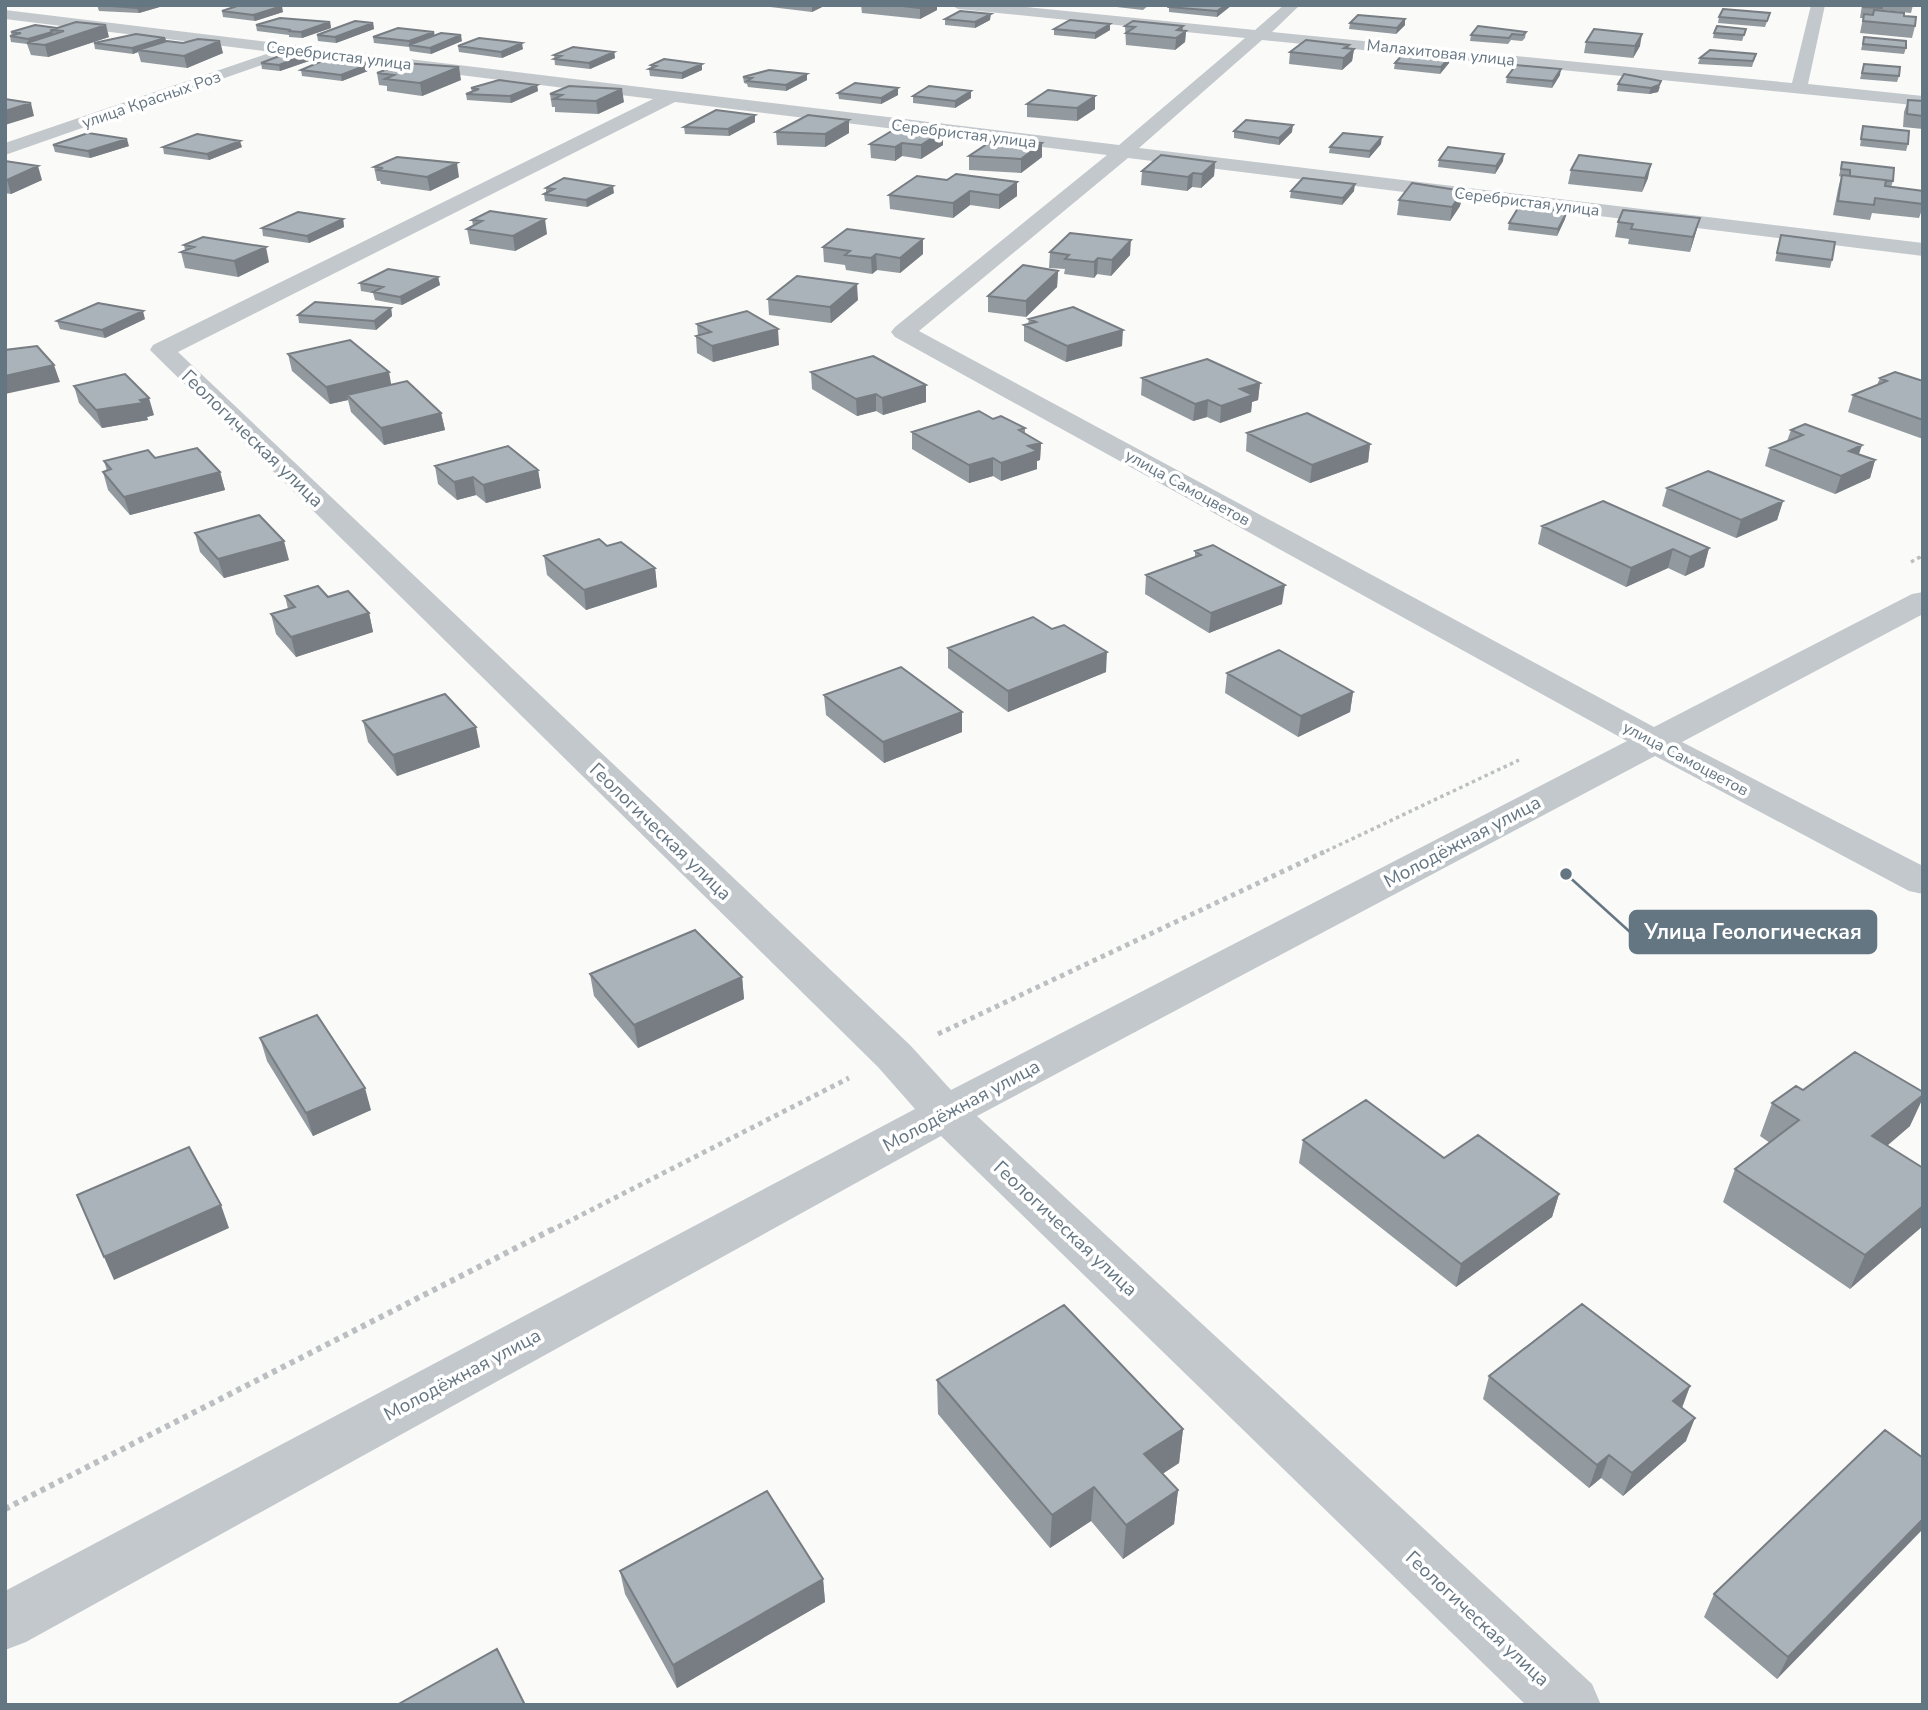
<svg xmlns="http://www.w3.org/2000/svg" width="1928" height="1710" font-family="'Nunito Sans',sans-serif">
	<rect width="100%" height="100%" fill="#fafaf8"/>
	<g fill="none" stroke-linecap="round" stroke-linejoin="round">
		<path stroke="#bbbfc2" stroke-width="2.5" stroke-dasharray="2 2" stroke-linecap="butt" d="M1919 558 1923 556"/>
		<path stroke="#bbbfc2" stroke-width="3.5" stroke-dasharray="3.5 3.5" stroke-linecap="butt" d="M1911 562 1922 556
			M1320 854 1519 760"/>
		<path stroke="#bbbfc2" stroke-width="5" stroke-dasharray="4.5 4.5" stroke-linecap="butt" d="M938 1034 1324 852
			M550 1231 849 1078"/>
		<path stroke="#bbbfc2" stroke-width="6" stroke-dasharray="5 5" stroke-linecap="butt" d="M5 1509 553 1229"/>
		<path fill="#c3c8cc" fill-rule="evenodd" d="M951 5H1005L1255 30 1284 5H1300L1272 32 1792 83 1811 5H1825L1808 84 1923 96V106L1262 40 1139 148 1923 243V256L1128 158 919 331 1654 727 1912 594 1923 592V614L1682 742 1923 866V894L1909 891 1655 756 977 1116 1592 1684 1601 1705H1526L941 1136 26 1642 5 1650V1591L915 1109 878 1067 150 350 153 345 653 99 293 54 5 155V143L272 52 5 19V10L1119 145 1245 38 958 9ZM675 102 1107 155 895 327 891 332 895 337 1627 741 951 1090 910 1045 178 352Z"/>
	</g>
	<path fill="#929a9f" d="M97 5 163 6 139 13 99 11Z
		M753 5H826L812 12Z
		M861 5H937V10L920 19 862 13Z
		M1099 5H1149L1143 10Z
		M1171 5H1231L1217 17 1169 12V7Z
		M1862 5H1913L1911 13 1881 10 1904 16 1915 26 1912 38 1860 33 1863 18H1860Z
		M222 11 283 12 255 21 223 17Z
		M1770 13 1765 27 1718 23 1719 17Z
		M945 19 990 20 975 28 945 25Z
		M330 22 331 28 302 38 289 37V35L257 31 256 25Z
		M373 23 374 29 336 43 318 41 317 35Z
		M1350 23 1405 25 1396 34 1349 29Z
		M35 25 109 37 48 57 31 55 27 44 11 42 10 36H12L11 32Z
		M1125 26 1186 31 1185 42 1175 50 1126 45Z
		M1054 29 1110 30 1095 39 1054 35Z
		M1746 29 1742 41 1713 38 1714 33Z
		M434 32V36L462 41 431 54 410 51 409 47 374 43 373 37Z
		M1526 32 1525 38 1522 41 1511 40 1508 44 1470 41 1471 35Z
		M1864 37 1906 48 1904 54 1861 50Z
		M165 38 166 41 183 43 223 53 187 68 141 62 138 52 133 54 95 49 94 43Z
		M1586 42 1640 46 1633 58 1584 53Z
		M458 46 523 49 502 58 459 52Z
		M1348 49H1354L1352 61 1342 70 1289 64 1290 52Z
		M614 52 615 58 590 69 555 65 554 55Z
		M1756 54 1752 67 1698 64 1700 58Z
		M309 61 280 71 262 69 261 63Z
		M1395 63H1449L1440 74 1394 69Z
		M702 64V70L682 79 650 76 649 69 651 68V65Z
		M1864 64 1899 76 1897 82 1860 79Z
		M373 69 342 81 302 76 301 70Z
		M377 73 461 80 422 96 387 91V86L379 85Z
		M807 74V80L786 91 748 87 747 84 744 83 743 77Z
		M1560 75 1552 88 1506 83 1507 77Z
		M1618 84 1660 87 1658 92 1649 94 1617 91Z
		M537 85 538 91 511 103 467 100 466 94 472 92 471 88Z
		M971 91V98L955 108 913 103V96Z
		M838 93 898 95 881 104 839 99Z
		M550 94 624 102 598 114 555 112V107H552Z
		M1908 100 1923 101V129L1903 127 1904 112Z
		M1027 104 1095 109 1077 121 1027 117Z
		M755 115V122L729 136 685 134 684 127Z
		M1863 126 1908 144 1906 151 1860 146Z
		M943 131V145L921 159 902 156 895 161 871 158 870 144Z
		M1234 131 1292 132 1279 145 1234 138Z
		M776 132 849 133 825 147 777 145Z
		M1381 144 1369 158 1329 153 1330 147Z
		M53 145 129 146 90 158 55 152Z
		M163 147H242L209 160 164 154Z
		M969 156 1042 157 1021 173 969 170Z
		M1439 160 1503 161 1495 174 1438 167Z
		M5 161 42 180 11 194 5 193Z
		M1215 162 1214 176 1201 188 1192 187 1187 191 1141 185 1142 171Z
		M1842 162 1893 181 1891 187 1923 191V207L1919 218 1872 213 1870 220 1833 215 1838 189 1841 177 1839 176Z
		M374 167 459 177 430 191 381 184 380 181H377Z
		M1571 170 1648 178 1642 192 1568 184Z
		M947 180 1017 182V196L999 209 970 205 953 218 890 209 889 195Z
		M546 188 614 193 587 207 545 201 544 194 546 193Z
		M1291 191H1354L1342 205 1290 198Z
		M1463 191 1460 206 1450 221 1397 215 1399 200Z
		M1556 207 1555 211 1565 219 1557 236 1508 230 1509 223Z
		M1700 218 1690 252 1628 244 1629 239 1615 237 1618 222Z
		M343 219 344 227 309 243 263 236 262 228Z
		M472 220 547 234 515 251 470 244 467 229 473 226Z
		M1781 235 1832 260 1830 268 1775 261Z
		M184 245 269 262 238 277 185 268 181 252 185 250Z
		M823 247 923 254 900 273 877 270 872 274 846 270 845 265 824 262Z
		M1050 252 1130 255 1111 276 1097 274 1094 278 1064 274 1065 269 1049 268Z
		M1058 271 1057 287 1026 317 988 312V296Z
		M438 277 440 285 402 305 375 300 373 293 361 291 360 283Z
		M768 299 858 300 831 323 769 315Z
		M391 308 392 316 376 330 299 323 298 315Z
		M145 319 105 338 60 329 57 321Z
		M1029 319 1122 346 1066 362 1024 341V325L1028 324Z
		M697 324 779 345 713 362 697 353 696 336H698Z
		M288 354 392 385 441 413 445 430 384 445 351 412 348 400 330 404 292 371Z
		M811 372 926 385V402L883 415 876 411 857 416 812 389Z
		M1142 378 1260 383 1258 400 1252 402 1251 412 1220 423 1207 417 1193 421 1141 395Z
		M1880 378 1923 381V439L1848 412 1853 395 1877 385Z
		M74 386 154 415 147 417 148 420 102 428 79 403Z
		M993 419 1025 428V434L1041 443 1040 460 1037 461V469L1001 481 993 476 969 483 912 449V432Z
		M1791 430 1875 460 1870 478 1835 494 1765 466 1770 448 1787 441Z
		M1247 433 1370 444 1368 462 1310 483 1246 451Z
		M155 458 220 472 225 490 130 515 108 490 103 472 107 471 104 461Z
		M435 466 538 470 541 488 486 503 476 495 457 500 438 484Z
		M1667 488 1783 501 1777 520 1736 538 1662 506Z
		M1542 526 1709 548 1704 567 1685 576 1668 568 1626 587 1538 544Z
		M195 533 289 560 224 578 200 552Z
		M607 546 655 568 657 587 586 610 547 575 544 556Z
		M1195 551 1282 604 1209 633 1145 594 1146 575 1195 557Z
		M285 596 328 597 369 613 373 632 296 657 276 634 271 614 288 609Z
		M1052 629 1106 672 1008 712 948 668V648Z
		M1227 673 1353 692 1350 712 1298 737 1225 693Z
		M824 695 962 732 884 763 826 715Z
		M363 721 480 747 397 776 368 742Z
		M590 974 742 977 744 999 638 1048 594 996Z
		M260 1038 371 1110 313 1136 267 1061Z
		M1803 1090 1910 1126 1887 1146 1923 1168 1850 1289 1723 1202 1735 1169 1770 1143 1760 1136 1772 1103Z
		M1303 1140 1444 1158 1559 1194 1552 1217 1456 1287 1299 1163Z
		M1489 1376 1690 1386 1682 1408 1686 1441 1623 1496 1601 1478 1589 1488 1483 1399Z
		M937 1380 1183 1429 1179 1463 1162 1474 1178 1490 1174 1524 1123 1559 1091 1521 1050 1548 938 1414Z
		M1923 1458 1777 1679 1704 1617 1714 1594Z
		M620 1571 823 1579 825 1602 677 1688 625 1594Z"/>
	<path fill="#777d82" d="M146 5H163V6L139 13 137 8Z
		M812 5H826L812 12Z
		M925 5H937V10L920 19V8Z
		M1226 5H1231V6L1217 17V11Z
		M282 6 283 12 255 21 253 15Z
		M991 14 990 20 975 28V22Z
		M1405 19V25L1396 34 1397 28Z
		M330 22 331 28 302 38 301 32Z
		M373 23 374 29 336 43 335 37Z
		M1110 24V30L1095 39V33Z
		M106 25 109 37 48 57 45 45Z
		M1183 26 1182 34 1186 31 1185 42 1175 50 1177 30Z
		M52 32 53 38 29 44 28 39Z
		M434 32 435 38 410 45 409 41Z
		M1642 34 1640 46 1633 58 1635 46Z
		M461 35 462 41 431 54 430 48Z
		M165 38 167 43 138 50V52L133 54 132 48Z
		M220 41 223 53 187 68 184 56Z
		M522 43 523 49 502 58 501 52Z
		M1349 45 1347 55 1354 49 1352 61 1342 70 1344 48Z
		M614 52 615 58 590 69 589 63Z
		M308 54 309 61 280 71 279 65Z
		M1450 57 1449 63 1440 74 1441 67Z
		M372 63 373 69 342 81 341 75Z
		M702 64V70L682 79V73Z
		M459 67 461 80 422 96 420 83Z
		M1561 69 1560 75 1552 88 1553 81Z
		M807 74V80L786 91V85Z
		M1661 81 1658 92 1649 94 1651 88Z
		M537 85 538 91 511 103 510 96Z
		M898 88V95L881 104V98Z
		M622 89 624 102 598 114 596 101Z
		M971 91V98L955 108V101Z
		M1095 96V109L1077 121V108Z
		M31 103 34 116 5 125V111Z
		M755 115V122L729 136 728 129Z
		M849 120V133L825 147V134Z
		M1293 125 1292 132 1279 145V138Z
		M943 131V145L921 159V145Z
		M1382 137 1381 144 1369 158 1370 151Z
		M127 139 129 146 90 158 88 151Z
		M240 141 242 147 209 160 207 154Z
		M902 143V156L895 161V147Z
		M1042 143V157L1021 173V159Z
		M1504 154 1503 161 1495 174 1496 166Z
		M1215 162 1214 176 1201 188 1202 174Z
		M457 163 459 177 430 191 427 177Z
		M1651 164 1648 178 1642 192 1645 178Z
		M38 166 42 180 11 194 7 180Z
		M1193 173 1192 187 1187 191 1188 177Z
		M1017 182V196L999 209V195Z
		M1355 184 1354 191 1342 205 1343 198Z
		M613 186 614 193 587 207 586 200Z
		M970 191V205L953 218V203Z
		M1463 191 1460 206 1450 221 1452 207Z
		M1567 212 1565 219 1557 236 1558 229Z
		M1700 218 1696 232 1690 252 1693 237Z
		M343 219 344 227 309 243 307 236Z
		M545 219 547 234 515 251 513 236Z
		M923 239V254L900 273V258Z
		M1131 240 1130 255 1111 276 1112 260Z
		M266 247 269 262 238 277 234 261Z
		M876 254 877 270 872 274 871 258Z
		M1098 258 1097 274 1094 278V262Z
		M1058 271 1057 287 1026 317V301Z
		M438 277 440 285 402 305 400 297Z
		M857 284 858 300 831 323 830 307Z
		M391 308 392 316 376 330 374 321Z
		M143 311 145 319 105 338 102 330Z
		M778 329 779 345 713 362 712 346Z
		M1123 330 1122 346 1066 362 1067 346Z
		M54 365 60 382 5 394V376Z
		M389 372 392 389 347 395 348 400 330 404 326 387Z
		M1260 383 1258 400 1252 402 1251 412 1220 423 1221 406 1240 389Z
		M926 385V402L883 415 882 398Z
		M876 394V411L857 416 856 399Z
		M149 398 154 415 147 417 148 420 102 428 96 410Z
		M1208 400 1207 417 1193 421 1195 404Z
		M441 413 445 430 384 445 381 428Z
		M1041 443 1040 460 1037 461V469L1001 481V463L1028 446Z
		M1370 444 1368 462 1310 483 1312 465Z
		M1862 445 1856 463 1849 451Z
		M993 458V476L969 483V465Z
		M1875 460 1870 478 1835 494 1841 476Z
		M538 470 541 488 486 503 483 485Z
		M220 472 225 490 130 515 124 497Z
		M473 477 476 495 457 500 454 482Z
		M1783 501 1777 520 1736 538 1741 520Z
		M284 541 289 560 224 578 218 559Z
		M1709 548 1704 567 1685 576 1690 557Z
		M1673 549 1668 568 1626 587 1631 568Z
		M655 568 657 587 586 610 584 590Z
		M1285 585 1282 604 1209 633 1211 613Z
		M369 613 373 632 296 657 291 637Z
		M1107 652 1106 672 1008 712V691Z
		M1353 692 1350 712 1298 737 1301 716Z
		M962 712V732L884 763 883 742Z
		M476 727 480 747 397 776 393 755Z
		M742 977 744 999 638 1048 634 1025Z
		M365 1088 371 1110 313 1136 306 1113Z
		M1923 1095V1098L1910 1126 1858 1170 1872 1136Z
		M1559 1194 1552 1217 1456 1287 1461 1264Z
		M221 1205 229 1228 114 1280 104 1257Z
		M1923 1206V1226L1850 1289 1865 1255Z
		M1690 1386 1681 1410 1673 1401Z
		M1695 1418 1686 1441 1623 1496 1632 1473Z
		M1183 1429 1179 1463 1141 1488 1144 1454Z
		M1609 1455 1601 1478 1589 1488 1597 1465Z
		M1094 1487 1091 1521 1050 1548 1052 1515Z
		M1178 1490 1174 1524 1123 1559 1126 1525Z
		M1923 1519V1529L1777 1679 1788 1657Z
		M823 1579 825 1602 677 1688 673 1665Z"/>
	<path fill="#aab3b9" stroke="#777d82" stroke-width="2" d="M98 5H146L137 8Z
		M240 5H273L282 6 253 15 222 11Z
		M893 5H925L920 8Z
		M1171 5H1226L1217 11 1169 7Z
		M1863 5H1882V8L1863 7Z
		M1723 9 1770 13 1767 21 1719 17Z
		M1874 10 1904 13V16L1916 17 1915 26 1863 21 1864 14 1873 15Z
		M960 11 991 14 975 22 945 19Z
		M1358 15 1405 19 1397 28 1350 23Z
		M280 18 330 22 301 32 288 31 291 30 256 25Z
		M1070 20 1110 24 1095 33 1054 29Z
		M355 21 373 23 335 37 317 35Z
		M1133 21 1183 26 1177 30 1186 31 1176 38 1126 33 1135 27 1125 26Z
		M76 22 106 25 45 45 27 43 64 31 51 30Z
		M35 25 57 28 51 30 52 32 28 39 10 36 21 33 11 32Z
		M1478 26 1526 32 1523 35 1512 34 1509 38 1471 35Z
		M1717 26 1746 29 1744 35 1714 33Z
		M398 28 434 32 409 41 373 37Z
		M1594 29 1642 34 1635 46 1586 42Z
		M441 33 461 35 430 48 409 45Z
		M136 34 165 38 132 48 94 43Z
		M1864 37 1906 41V48L1863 44Z
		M479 38 522 43 501 52 458 46Z
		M198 39 220 41 184 56 138 50 167 41 183 43Z
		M1306 40 1349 45 1344 48 1354 49 1344 58 1290 52Z
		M573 47 614 52 589 63 554 59 561 56 554 55Z
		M1710 50 1756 54 1753 61 1700 58Z
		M290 52 308 54 279 65 261 63Z
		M1404 53 1450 57 1441 67 1395 63Z
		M664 59 702 64 682 73 649 69 656 66 651 65Z
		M322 61 372 63 341 75 301 70Z
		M404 63 459 67 420 83 385 79 394 75 377 73Z
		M1864 64 1900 67 1899 76 1862 73Z
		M1516 65 1561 69 1553 81 1507 77Z
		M769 70 807 74 786 85 747 81 752 78 743 77Z
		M1624 74 1661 81 1659 85 1651 88 1618 84Z
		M499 80 537 85 510 96 466 94 479 89 471 88Z
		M855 83 898 88 881 98 838 93Z
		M569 86 622 89 596 101 554 99 562 95 550 94Z
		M929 86 971 91 955 101 913 96Z
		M1048 90 1095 96 1077 108 1027 104Z
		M5 99 31 103 5 111Z
		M1908 100 1923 101V116L1907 114Z
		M716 110 755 115 728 129 684 127Z
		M808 115 849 120 825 134 776 132Z
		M1246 120 1293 125 1279 138 1234 131Z
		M900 126 943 131 921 145 902 143 895 147 870 144Z
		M1863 126 1909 131 1908 144 1861 139Z
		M88 133 127 139 88 151 53 145Z
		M1343 133 1382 137 1370 151 1330 147Z
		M197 134 240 141 207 154 163 147Z
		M996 138 1042 143 1021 159 969 156Z
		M1448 147 1504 154 1496 166 1439 160Z
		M1161 155 1215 162 1202 174 1193 173 1188 177 1142 171Z
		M1579 155 1651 164 1645 178 1571 170Z
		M397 157 457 163 427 177 378 170 383 168 374 167Z
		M5 161 38 166 7 180 5 179Z
		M1842 162 1894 168 1893 181 1850 176V170L1841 169Z
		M956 174 1017 182 999 195 970 191 953 203 889 195 917 176 947 180Z
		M1842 175 1886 180 1885 186 1923 191V204L1875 198 1874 205 1838 201Z
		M564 178 613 186 586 200 544 194 554 189 546 188Z
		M1303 178 1355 184 1343 198 1291 191Z
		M1412 183 1463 191 1452 207 1399 200Z
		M1521 203 1556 207 1554 210 1567 212 1558 229 1509 223Z
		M1623 210 1700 218 1693 237 1631 229 1633 224 1618 222Z
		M490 211 545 219 513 236 467 229 482 221 472 220Z
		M298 212 343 219 307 236 262 228Z
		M847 229 923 239 900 258 876 254 871 258 845 255 850 251 823 247Z
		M1070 233 1131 240 1112 260 1098 258 1094 262 1065 259 1069 255 1050 252Z
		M1781 235 1835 242 1832 260 1777 253Z
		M203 237 266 247 234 261 181 252 194 247 184 245Z
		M1023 265 1058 271 1026 301 988 296Z
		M388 269 438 277 400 297 373 292 383 287 360 283Z
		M797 276 857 284 830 307 768 299Z
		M315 302 391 308 374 321 298 315Z
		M98 303 143 311 102 330 57 321Z
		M1073 307 1123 330 1067 346 1024 325 1036 322 1029 319Z
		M747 311 778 329 712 346 696 336 711 332 697 324Z
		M350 340 389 372 326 387 288 354Z
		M37 346 54 365 5 376V350Z
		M873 356 926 385 882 398 876 394 856 399 811 372Z
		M1207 359 1260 383 1240 389 1253 395 1221 406 1208 400 1195 404 1142 378Z
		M1895 372 1923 381V420L1853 395 1887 381 1880 378Z
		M125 374 149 398 140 400 143 403 96 410 74 386Z
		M407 381 441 413 381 428 347 395Z
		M979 411 993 419 1001 416 1025 428 1019 430 1041 443 1028 446 1037 451 1001 463 993 458 969 465 912 432Z
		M1307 413 1370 444 1312 465 1247 433Z
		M1805 424 1862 445 1849 451 1875 460 1841 476 1770 448 1803 435 1791 430Z
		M508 446 538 470 483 485 473 477 454 482 435 466Z
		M197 448 220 472 124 497 103 472 111 469 104 461 148 450 155 458Z
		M1708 471 1783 501 1741 520 1667 488Z
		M1603 501 1709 548 1690 557 1673 549 1631 568 1542 526Z
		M259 515 284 541 218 559 195 533Z
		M599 539 607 546 621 542 655 568 584 590 544 556Z
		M1213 545 1285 585 1211 613 1146 575 1201 555 1195 551Z
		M318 586 328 597 348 591 369 613 291 637 271 614 295 607 285 596Z
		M1033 617 1052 629 1064 625 1107 652 1008 691 948 648Z
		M1279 650 1353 692 1301 716 1227 673Z
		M901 667 962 712 883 742 824 695Z
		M445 694 476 727 393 755 363 721Z
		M695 930 742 977 634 1025 590 974Z
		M317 1015 365 1088 306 1113 260 1038Z
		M1855 1052 1923 1092V1095L1872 1136 1923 1168V1206L1865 1255 1735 1169 1799 1120 1772 1103 1796 1086 1803 1090Z
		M1366 1100 1444 1158 1478 1135 1559 1194 1461 1264 1303 1140Z
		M189 1147 221 1205 104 1257 77 1195Z
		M1582 1304 1690 1386 1673 1401 1695 1418 1632 1473 1609 1455 1597 1465 1489 1376Z
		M1064 1305 1183 1429 1144 1454 1178 1490 1126 1525 1094 1487 1052 1515 937 1380Z
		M1885 1430 1923 1458V1519L1788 1657 1714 1594Z
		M767 1491 823 1579 673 1665 620 1571Z
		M497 1649 525 1705H397Z"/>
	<g text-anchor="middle" stroke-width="7" stroke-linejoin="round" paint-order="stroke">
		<g font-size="16" fill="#657683" stroke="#fff">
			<text transform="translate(1441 52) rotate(6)" y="6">Малахитовая улица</text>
			<text transform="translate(339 55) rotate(7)" y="6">Серебристая улица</text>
			<text transform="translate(151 99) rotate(-19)" y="6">улица Красных Роз</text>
			<text transform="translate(964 133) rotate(7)" y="6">Серебристая улица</text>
			<text transform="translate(1527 201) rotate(7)" y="6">Серебристая улица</text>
			<text transform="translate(1188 487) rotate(29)" y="6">улица Самоцветов</text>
			<text transform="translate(1686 758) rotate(28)" y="6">улица Самоцветов</text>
		</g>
		<g font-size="19" fill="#657683" stroke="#fff">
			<text transform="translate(253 438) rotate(44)" y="7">Геологическая улица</text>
			<text transform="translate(661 831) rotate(44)" y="7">Геологическая улица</text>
			<text transform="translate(1462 841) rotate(-28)" y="7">Молодёжная улица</text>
			<text transform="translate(961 1105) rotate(-28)" y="7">Молодёжная улица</text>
			<text transform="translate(1066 1228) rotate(43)" y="7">Геологическая улица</text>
			<text transform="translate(462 1374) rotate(-28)" y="7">Молодёжная улица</text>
			<text transform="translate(1478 1618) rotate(43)" y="7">Геологическая улица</text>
		</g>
	</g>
	<path fill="none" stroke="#657683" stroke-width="2.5" d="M1566 874L1630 932"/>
	<circle fill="#657683" stroke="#fff" stroke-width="2.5" cx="1566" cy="874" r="7"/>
	<rect fill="#657683" stroke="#657683" stroke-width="2.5" x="1630" y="911" width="246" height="42" rx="7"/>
	<g font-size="21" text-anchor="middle" font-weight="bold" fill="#fff">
		<text x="1753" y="939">Улица Геологическая</text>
	</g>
	<rect width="1928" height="1710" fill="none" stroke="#657683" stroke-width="14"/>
</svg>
